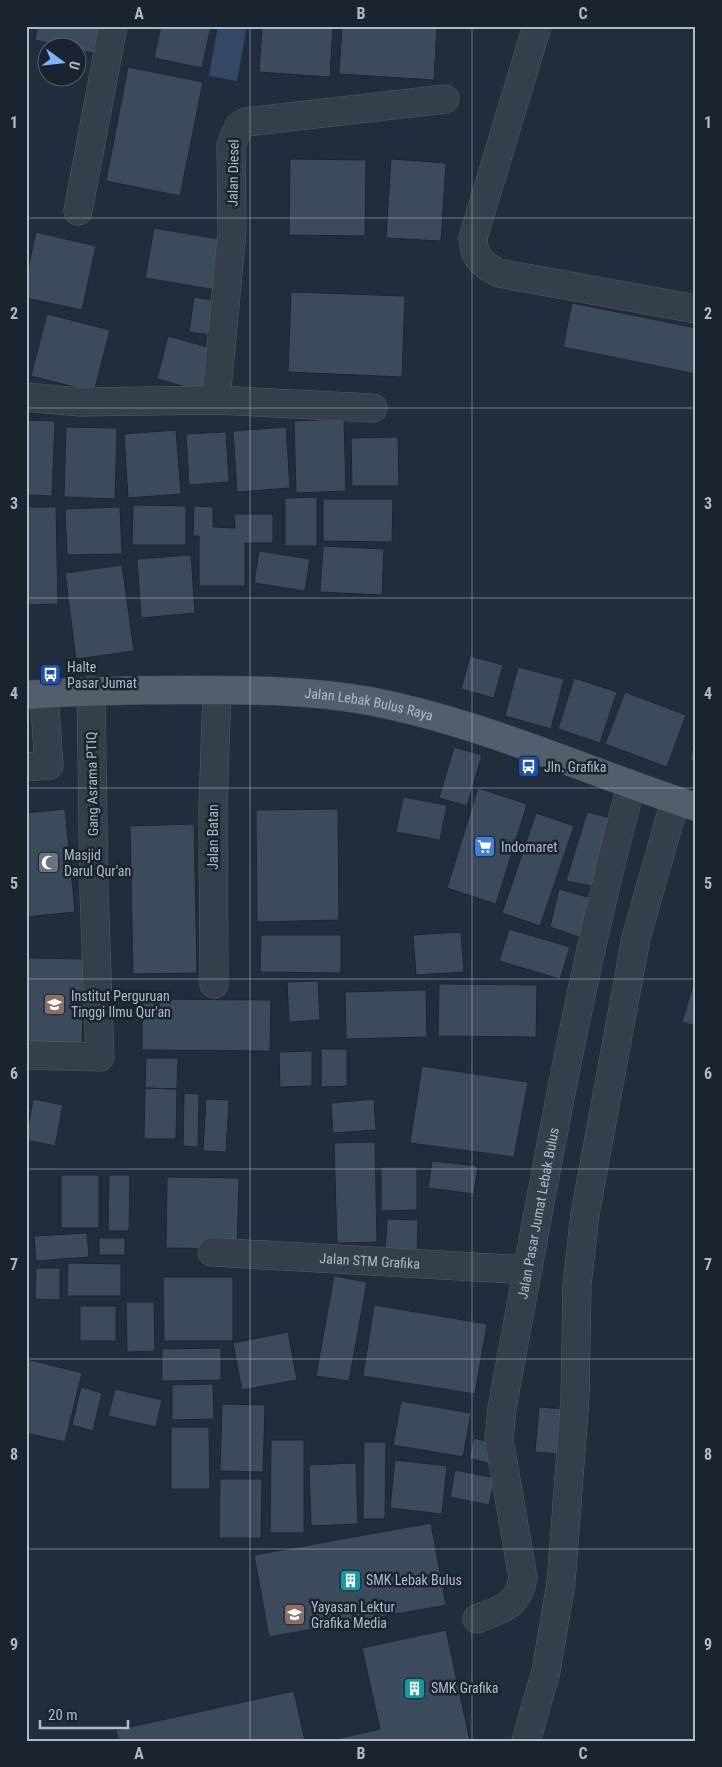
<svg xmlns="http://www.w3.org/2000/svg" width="722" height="1767" font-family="'Roboto Condensed',sans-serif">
	<rect width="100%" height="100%" fill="#202d3c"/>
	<path fill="#334865" d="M218 26H247L237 81 209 76Z"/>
	<path fill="#3c4b5b" stroke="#1c2633" d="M38 26H103L97 54 35 40Z
		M161 26H211L202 68 154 58Z
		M262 26H333L330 77 259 72Z
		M342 26H437L434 80 339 74Z
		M128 67 203 82 180 196 106 181Z
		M290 159 366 160 365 236 289 235Z
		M391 159 446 163 441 241 386 238Z
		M154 228 230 241 222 291 145 278Z
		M36 232 96 246 82 310 26 298V278Z
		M291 292 405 296 402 377 288 372Z
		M194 297 224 302 220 336 189 332Z
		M572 303 696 328V374L563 347Z
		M47 314 110 330 94 392 31 376Z
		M168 336 215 349 204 392 157 379Z
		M344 419 346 491 296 493 294 421Z
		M26 420 55 421 52 496 26 495Z
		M66 427 117 428 115 499 64 497Z
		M286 427 290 488 237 492 233 431Z
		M176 430 181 494 128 498 124 434Z
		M226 432 229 482 189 485 186 434Z
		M398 437 399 486H352L351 438Z
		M317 497V546H285V498Z
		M323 499H393L392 542 323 541Z
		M133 505 186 506V545H132Z
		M194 506 213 507V527L235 528 234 514H273V543H245V586H199V536H193Z
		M26 507H56L58 604 26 605Z
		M120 507 122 554 67 555 65 509Z
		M323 546 384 549 382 595 320 592Z
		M259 551 310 559 305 591 254 583Z
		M191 555 195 613 141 618 137 559Z
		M122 565 134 651 76 659 65 573Z
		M470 656 503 665 494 698 461 689Z
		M518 667 564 679 551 729 505 716Z
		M574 678 617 692 600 743 558 729Z
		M625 692 686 715 667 767 605 744Z
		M696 733V761L690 760Z
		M454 747 482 755 467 806 439 798Z
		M478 788 527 804 496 904 447 888Z
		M403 797 447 805 440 840 396 832Z
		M65 809 75 912 26 917V813Z
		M338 809 339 920 257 922 256 810Z
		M587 812 615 819 596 887 566 881Z
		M536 813 574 826 540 926 502 913Z
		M194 824 197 973 133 974 130 826Z
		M559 889 591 898 582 938 550 927Z
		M509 929 570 947 560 979 499 961Z
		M461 932 464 972 416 975 413 935Z
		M261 935H341V973L260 972Z
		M26 958 84 959 82 1050 26 1049Z
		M696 975V1026L682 1022Z
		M318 981 320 1020 289 1022 287 982Z
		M439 984 537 985 536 1037 438 1036Z
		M426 990 427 1037 346 1039 345 992Z
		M142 999 271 1000 270 1051 142 1050Z
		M321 1049H347V1086L321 1087Z
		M312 1051V1086L280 1087 279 1052Z
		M146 1058H178L177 1089 145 1088Z
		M422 1066 528 1082 514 1157 410 1143Z
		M145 1088 177 1089 176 1139H144Z
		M184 1093 199 1094 198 1147 183 1146Z
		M33 1099 63 1105 55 1146 26 1140Z
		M206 1099 229 1100 226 1152 203 1151Z
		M374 1099 376 1130 333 1133 331 1103Z
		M375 1142 377 1242 337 1243 334 1143Z
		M432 1161 478 1166 474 1194 428 1188Z
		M381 1167H417V1210L381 1211Z
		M61 1175H99V1228H61Z
		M109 1175H130L129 1231H108Z
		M167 1177 239 1178 237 1249 166 1248Z
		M387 1219 418 1220 417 1257 385 1255Z
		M87 1233 89 1257 36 1261 34 1236Z
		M99 1238H125V1255H99Z
		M68 1263 121 1264V1296H67Z
		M36 1268H60V1300L35 1299Z
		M334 1276 367 1282 349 1381 316 1376Z
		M163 1277H233V1341H164Z
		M126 1302H154L155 1351 127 1352Z
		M374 1305 487 1324 475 1394 363 1376Z
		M80 1306H116V1341H80Z
		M288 1332 297 1380 242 1390 233 1343Z
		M221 1348V1380L162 1381V1349Z
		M26 1359 82 1373 65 1442 26 1433Z
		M213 1384 214 1419 172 1420V1385Z
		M81 1387 102 1393 93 1431 72 1425Z
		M115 1389 162 1400 156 1427 108 1416Z
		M401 1401 471 1413 463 1457 393 1445Z
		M222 1404 265 1405 263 1472 220 1471Z
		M539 1407 564 1409 560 1454 535 1452Z
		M171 1427H209L210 1489H171Z
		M474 1438 496 1444 491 1464 469 1458Z
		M271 1440H304V1533H270Z
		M364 1442H386L385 1519H363Z
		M395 1460 447 1466 442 1514 390 1508Z
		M356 1463 358 1524 311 1526 309 1465Z
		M455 1470 495 1478 489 1505 450 1497Z
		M220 1479H262L261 1538H219Z
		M431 1523 446 1605 269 1637 254 1555Z
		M446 1630 470 1741H327L380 1729 362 1648Z
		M294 1691 305 1741H119L116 1730Z"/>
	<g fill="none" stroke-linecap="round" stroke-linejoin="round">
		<defs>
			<g id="minor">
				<path d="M537 26 473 238C474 258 482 265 499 273L696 309"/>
				<path d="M78 211 113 26"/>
				<path d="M26 397 80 402 216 400 373 408"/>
				<path d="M216 400 232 231 231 145 239 126 246 122 445 99"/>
				<path d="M26 767 49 765 44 694"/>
				<path d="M214 984 213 808 217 690"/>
				<path d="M26 1055 100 1057 94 892 91 690"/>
				<path id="s1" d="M212 1252 528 1270"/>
				<path id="s2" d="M477 1619C501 1609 518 1607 523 1578L499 1439 502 1408C541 1200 576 990 631 786"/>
				<path d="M526 1741 546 1671 561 1583 575 1398 577 1285 585 1214 636 938 675 801"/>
			</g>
			<g id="major">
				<path id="s3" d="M26 695C80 691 134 690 189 690 250 690 309 690 369 701 481 722 588 772 696 807"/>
			</g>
		</defs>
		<use href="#minor" stroke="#525c6a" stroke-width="29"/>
		<use href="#major" stroke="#3e4855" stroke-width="29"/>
		<use href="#minor" stroke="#343f4c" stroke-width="28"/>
		<use href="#major" stroke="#525e6c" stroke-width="28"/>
	</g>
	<path fill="none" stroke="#afb9c8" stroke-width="1" stroke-opacity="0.55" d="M250 26V1741M472 26V1741M26 218H696M26 408H696M26 598H696M26 788H696M26 979H696M26 1169H696M26 1359H696M26 1549H696"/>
	<defs>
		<symbol id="bus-square" viewBox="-11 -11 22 22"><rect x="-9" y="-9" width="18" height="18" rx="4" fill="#1a4fb4" stroke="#1a2431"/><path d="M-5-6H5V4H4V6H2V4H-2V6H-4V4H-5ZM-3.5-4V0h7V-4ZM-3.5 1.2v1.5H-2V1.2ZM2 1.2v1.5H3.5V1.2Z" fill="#fff"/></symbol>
		<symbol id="supermarket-square" viewBox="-11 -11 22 22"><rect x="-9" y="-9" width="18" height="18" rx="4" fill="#3f7fe0" stroke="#1a2431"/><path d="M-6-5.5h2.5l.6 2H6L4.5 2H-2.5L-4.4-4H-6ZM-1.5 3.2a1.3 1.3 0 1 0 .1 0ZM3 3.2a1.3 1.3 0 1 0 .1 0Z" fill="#fff"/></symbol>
		<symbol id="mosque-square" viewBox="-11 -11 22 22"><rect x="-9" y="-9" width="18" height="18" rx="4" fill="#6b7280" stroke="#1a2431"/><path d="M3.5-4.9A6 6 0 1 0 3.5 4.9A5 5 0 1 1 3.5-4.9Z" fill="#fff"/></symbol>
		<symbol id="university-square" viewBox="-11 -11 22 22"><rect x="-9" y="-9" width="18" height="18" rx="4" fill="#8d6e63" stroke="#1a2431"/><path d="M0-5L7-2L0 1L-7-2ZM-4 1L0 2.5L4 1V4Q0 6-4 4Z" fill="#fff"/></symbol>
		<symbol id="building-square" viewBox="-11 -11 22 22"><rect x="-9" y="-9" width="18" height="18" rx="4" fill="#0f9aa8" stroke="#1a2431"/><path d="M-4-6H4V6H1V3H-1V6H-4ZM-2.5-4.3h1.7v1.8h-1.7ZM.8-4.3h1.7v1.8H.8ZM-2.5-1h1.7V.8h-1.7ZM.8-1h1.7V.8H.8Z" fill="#fff"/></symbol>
		<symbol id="school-square" viewBox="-11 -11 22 22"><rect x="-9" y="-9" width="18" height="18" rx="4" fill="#8d6e63" stroke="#1a2431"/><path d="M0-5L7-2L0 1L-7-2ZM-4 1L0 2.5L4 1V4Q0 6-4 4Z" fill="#fff"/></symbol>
	</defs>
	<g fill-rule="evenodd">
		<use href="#bus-square" x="38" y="662" width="25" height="25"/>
		<use href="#bus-square" x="516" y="754" width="25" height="25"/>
		<use href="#supermarket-square" x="472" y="834" width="25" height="25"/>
		<use href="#mosque-square" x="36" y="850" width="25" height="25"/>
		<use href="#university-square" x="42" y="992" width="25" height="25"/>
		<use href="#building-square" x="338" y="1568" width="25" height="25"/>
		<use href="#school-square" x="282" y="1602" width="25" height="25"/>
		<use href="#building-square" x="402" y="1676" width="25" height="25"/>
	</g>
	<g text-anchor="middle" stroke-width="5" stroke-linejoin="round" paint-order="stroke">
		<g font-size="14" fill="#afb9c8" stroke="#1a2431">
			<text transform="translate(233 173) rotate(-89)" y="5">Jalan Diesel</text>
			<text dy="5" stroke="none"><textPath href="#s3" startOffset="344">Jalan Lebak Bulus Raya</textPath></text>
			<text transform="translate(92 784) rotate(-91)" y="5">Gang Asrama PTIQ</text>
			<text transform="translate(213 837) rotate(-90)" y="5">Jalan Batan</text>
			<text dy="5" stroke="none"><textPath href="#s2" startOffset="436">Jalan Pasar Jumat Lebak Bulus</textPath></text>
			<text dy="5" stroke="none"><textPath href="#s1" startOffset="158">Jalan STM Grafika</textPath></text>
		</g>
		<g font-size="14" fill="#afb9c8" stroke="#1a2431" text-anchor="start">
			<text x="67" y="672">Halte<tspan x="67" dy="16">Pasar Jumat</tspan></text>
			<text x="544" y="772">Jln. Grafika</text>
			<text x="501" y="852">Indomaret</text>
			<text x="64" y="860">Masjid<tspan x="64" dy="16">Darul Qur'an</tspan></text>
			<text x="71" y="1001">Institut Perguruan<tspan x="71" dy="16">Tinggi Ilmu Qur'an</tspan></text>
			<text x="366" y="1585">SMK Lebak Bulus</text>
			<text x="311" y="1612">Yayasan Lektur<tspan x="311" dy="16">Grafika Media</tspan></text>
			<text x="431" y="1693">SMK Grafika</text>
		</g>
	</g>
	<rect width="722" height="1767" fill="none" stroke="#1a2431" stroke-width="55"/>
	<g transform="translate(62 62) rotate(105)"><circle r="24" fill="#1a2431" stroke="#56606d"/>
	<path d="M0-4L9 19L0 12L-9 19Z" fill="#7db2ff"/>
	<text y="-8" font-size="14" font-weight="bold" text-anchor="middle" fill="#afb9c8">U</text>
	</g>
	<path d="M40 1720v8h88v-8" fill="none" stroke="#afb9c8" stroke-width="2.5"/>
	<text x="48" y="1720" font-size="15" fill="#afb9c8" stroke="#1a2431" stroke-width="4" paint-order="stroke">20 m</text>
	<rect x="28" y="28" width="666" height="1712" fill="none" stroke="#afb9c8" stroke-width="2"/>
	<g font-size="16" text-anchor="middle" font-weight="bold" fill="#afb9c8">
		<text x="139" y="19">A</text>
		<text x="361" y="19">B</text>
		<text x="583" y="19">C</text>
		<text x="14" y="128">1</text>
		<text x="708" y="128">1</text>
		<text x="14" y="319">2</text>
		<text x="708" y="319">2</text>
		<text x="14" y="509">3</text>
		<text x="708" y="509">3</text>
		<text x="14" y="699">4</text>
		<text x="708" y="699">4</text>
		<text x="14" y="889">5</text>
		<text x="708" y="889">5</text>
		<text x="14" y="1079">6</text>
		<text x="708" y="1079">6</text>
		<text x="14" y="1270">7</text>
		<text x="708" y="1270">7</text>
		<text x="14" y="1460">8</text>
		<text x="708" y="1460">8</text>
		<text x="14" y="1650">9</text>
		<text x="708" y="1650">9</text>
		<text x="139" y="1759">A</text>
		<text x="361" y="1759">B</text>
		<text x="583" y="1759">C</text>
	</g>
</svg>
